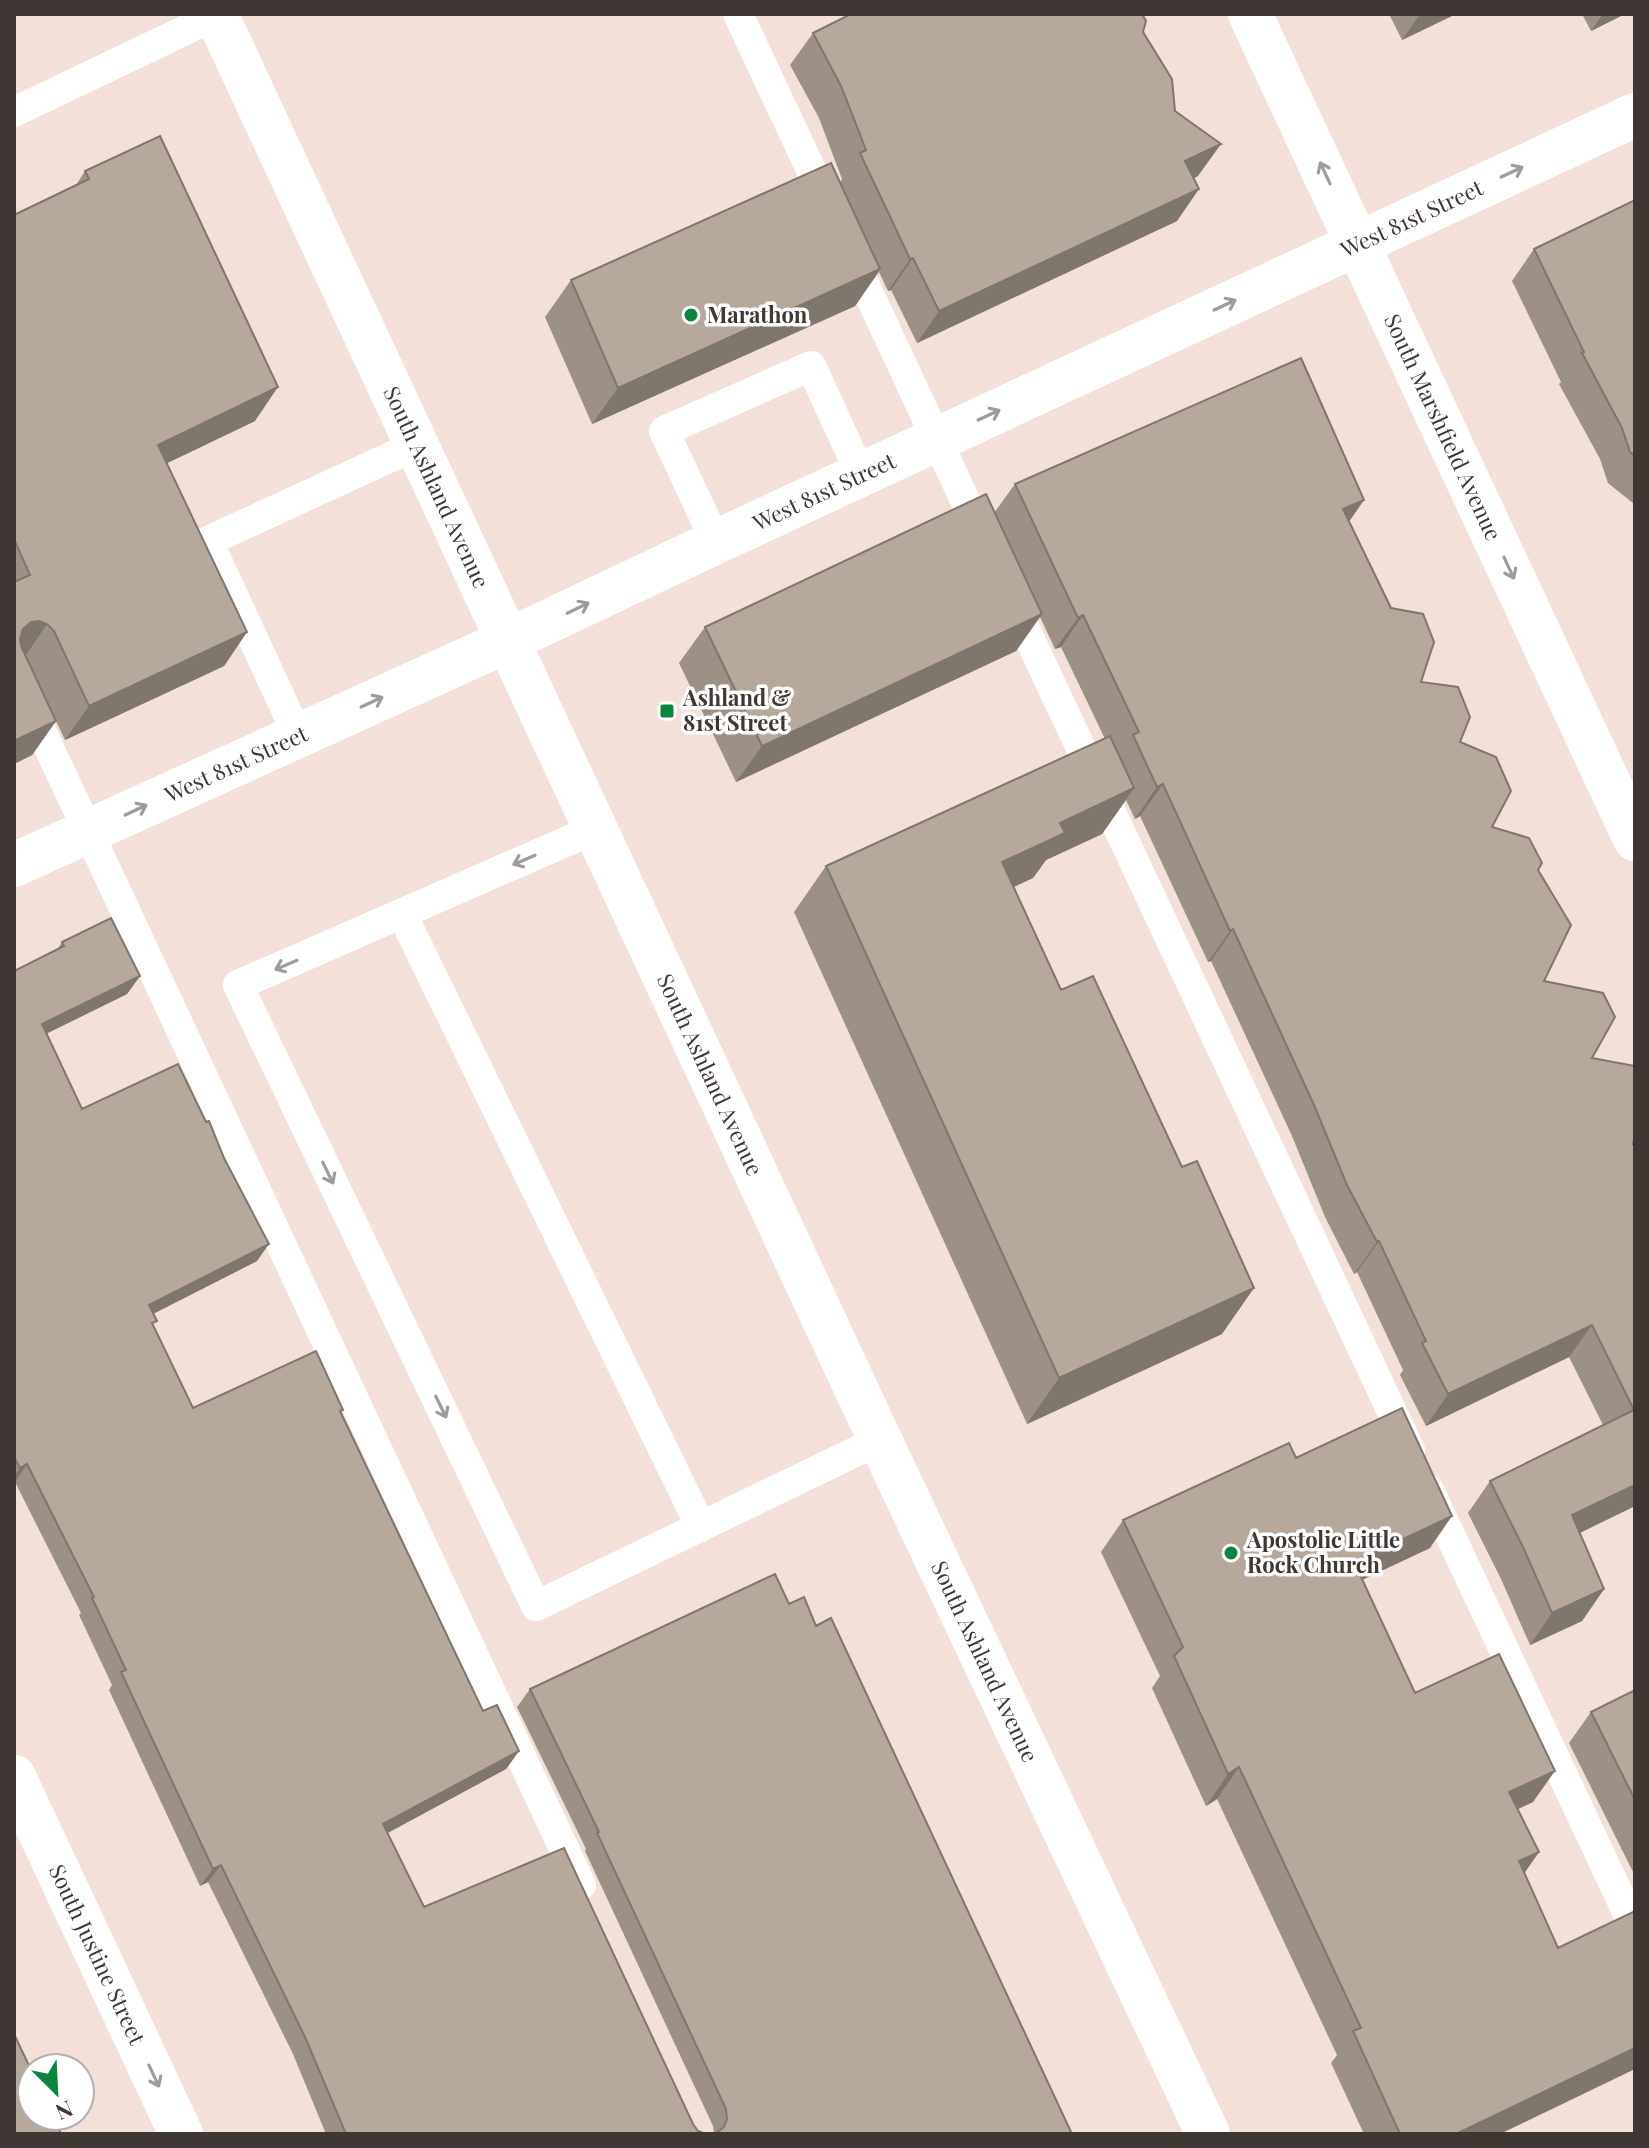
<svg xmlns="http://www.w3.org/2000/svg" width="1649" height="2148" font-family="'Playfair Display',serif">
	<rect width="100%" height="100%" fill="#f3e0d8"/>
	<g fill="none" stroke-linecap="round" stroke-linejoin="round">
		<path stroke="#fff" stroke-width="30" d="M738 14 829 208
			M14 112 217 15
			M849 251 984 541
			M716 542 664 431 811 366 861 475
			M1011 599 1410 1450
			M14 673 581 1885
			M298 736 208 541 417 445
			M595 829 238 985 536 1606 880 1440
			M402 914 701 1527
			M1429 1490 1635 1929"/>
		<g stroke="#fff" stroke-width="44">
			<path id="s1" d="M1250 14 1635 839"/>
			<path id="s2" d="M14 865 507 641 716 542 1635 115"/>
			<path id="s3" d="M14 1777 181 2134"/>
		</g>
		<path stroke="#fff" stroke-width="44" id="s4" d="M216 14 880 1440 1208 2134"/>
	</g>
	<path fill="#9d9186" d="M1389 14H1456L1402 40Z
		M1582 14H1625L1591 31Z
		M1143 32 1175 111 1198 176 1194 178 1177 221 917 343 891 290 888 291 879 272 855 306 592 424 545 317 571 280 840 183 842 179 819 118 790 65 813 33Z
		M85 171 255 421 167 463 247 632 224 666 65 740 56 721 32 755 14 764V215L76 185Z
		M1635 200V543L1634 504 1608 483 1600 459 1559 384 1561 382 1512 281 1534 249Z
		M1015 484 1349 522 1421 682 1460 742 1492 827 1538 870 1544 981 1592 1058 1633 1144 1635 1506 1580 1533 1604 1589 1582 1621 1530 1645 1501 1579 1468 1513 1490 1481 1603 1425 1569 1357 1426 1426 1400 1375 1403 1370 1357 1272 1354 1274 1325 1217 1292 1136 1211 961 1208 962 1140 816 1135 819 1126 800 1102 834 1046 860 1033 878 1014 887 1222 1334 1027 1424 794 912 826 866 1105 739 1061 647 1055 649 1040 617 1016 651 736 782 679 663 705 627 994 513Z
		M62 942 140 976 127 994 46 1034 82 1109 257 1261 153 1314V1325L193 1408 343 1410 341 1412 483 1711 519 1751 506 1769 387 1833 424 1907 693 2124 698 2131 706 2134H326L293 2054 208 1882 200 1886 109 1690 112 1685 79 1615 81 1613 15 1482H14V971L57 950Z
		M1296 1458 1430 1548 1362 1580 1415 1693 1533 1802 1518 1809 1539 1852 1524 1872 1558 1948 1500 2134H1364L1331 2063 1337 2055 1217 1799 1206 1806 1152 1688 1160 1676 1101 1552 1123 1520Z
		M789 1604 816 1626 1072 2134 714 2133 713 2126 585 1851 586 1849 517 1707 530 1689Z
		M1635 1690V1876L1569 1743 1591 1712Z"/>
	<path fill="#7f766d" d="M1420 14H1456L1402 40Z
		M1603 14H1625L1591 31Z
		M1221 144 1198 176 1163 193 1185 161Z
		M1199 189 1177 221 917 343 939 311Z
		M913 258 891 290 888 291 910 259Z
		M880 269 855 306 592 424 618 388Z
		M278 387 255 421 134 479 158 445Z
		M1364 500 1342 532 1343 509Z
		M1042 614 1016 651 736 782 762 746Z
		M1083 615 1061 647 1055 649 1078 618Z
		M39 621 47 624 24 658 14 655 23 629 31 622Z
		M247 632 224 666 65 740 89 706Z
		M56 721 32 755 14 764V741Z
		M1163 784 1140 816 1135 819 1157 787Z
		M1134 788 1102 834 1046 860 1033 878 970 907 1002 862 1060 823Z
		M1233 929 1211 961 1208 962 1230 931Z
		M140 976 127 994 29 1042 42 1024Z
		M1379 1241 1357 1272 1354 1274 1377 1242Z
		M269 1244 257 1261 137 1322 149 1305Z
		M1254 1288 1222 1334 1027 1424 1059 1378Z
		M1592 1325 1569 1357 1426 1426 1448 1394Z
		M27 1464 15 1482H14V1476L20 1468Z
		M1635 1485V1506L1550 1547 1572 1515Z
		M1452 1516 1430 1548 1332 1594 1354 1562Z
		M1604 1589 1582 1621 1530 1645 1552 1613Z
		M519 1751 506 1769 371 1842 383 1824Z
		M1239 1767 1217 1799 1206 1806 1228 1774Z
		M1555 1771 1533 1802 1487 1823 1509 1792Z
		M1539 1852 1517 1884 1519 1861Z
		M221 1865 208 1882 200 1886 213 1869Z
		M1635 2048V2069L1500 2134H1456Z"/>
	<path fill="#b6a99c" stroke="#7f766d" stroke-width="2" d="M851 14H1142L1146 21 1143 32 1172 79 1175 111 1221 144 1185 161 1199 189 939 311 913 258 910 259 860 153 866 150 841 86 813 33Z
		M160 136 278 387 158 445 247 632 89 706 54 631 47 624 39 621 31 622 23 629 20 638 21 646 56 721 14 741V582L30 575 14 539V215L89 179 85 171Z
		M831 163 880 269 618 388 571 280Z
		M1635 200V456L1630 452 1622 428 1582 353 1584 352 1534 249Z
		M1301 358 1364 500 1343 509 1391 608 1423 614 1434 642 1421 682 1458 687 1470 717 1460 742 1496 757 1511 791 1492 827 1529 838 1542 863 1538 870 1571 925 1544 981 1603 993 1615 1017 1592 1058 1635 1066V1135L1633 1144H1635V1485L1572 1515 1604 1589 1552 1613 1523 1547 1490 1481 1634 1410 1592 1325 1448 1394 1422 1343 1426 1341 1379 1241 1377 1242 1347 1185 1314 1105 1233 929 1230 931 1163 784 1157 787 1133 735 1139 732 1083 615 1078 618 1015 484Z
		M986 494 1042 614 762 746 705 627Z
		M1110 736 1134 788 1060 823 1065 833 1002 862 1061 990 1093 976 1182 1167 1197 1161 1254 1288 1059 1378 826 866Z
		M111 918 140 976 42 1024 82 1109 178 1064 206 1122 209 1121 224 1158 269 1244 149 1305 157 1321 152 1323 193 1408 316 1351 343 1410 340 1411 483 1711 497 1705 519 1751 383 1824 424 1907 564 1848 693 2124 698 2131 706 2134H346L305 2037 221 1865 213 1869 121 1672 126 1670 92 1598 94 1597 27 1464 20 1468 14 1457V971L64 946 62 942Z
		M1402 1408 1452 1516 1354 1562 1415 1693 1499 1654 1555 1771 1509 1792 1539 1852 1519 1861 1558 1948 1635 1911V2048L1456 2134H1400L1353 2031 1361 2028 1239 1767 1228 1774 1174 1656 1183 1647 1123 1520 1289 1443 1296 1458Z
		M775 1574 789 1604 804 1597 816 1626 831 1618 1072 2134H709L716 2133 724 2127 727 2119 726 2109 597 1833 599 1832 530 1689Z
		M1635 1690V1800L1591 1712Z
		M14 2034 32 2072V2116H53L61 2134H14Z"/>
	<defs><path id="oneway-shaft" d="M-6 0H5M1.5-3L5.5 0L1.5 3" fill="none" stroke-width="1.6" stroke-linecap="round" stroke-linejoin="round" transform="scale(2)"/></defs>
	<g stroke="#9e9b9a">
		<use href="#oneway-shaft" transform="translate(1512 172) rotate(-25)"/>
		<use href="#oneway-shaft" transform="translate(1325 173) rotate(-115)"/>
		<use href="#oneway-shaft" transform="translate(1225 305) rotate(-25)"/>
		<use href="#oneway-shaft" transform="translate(989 415) rotate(-25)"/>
		<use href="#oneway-shaft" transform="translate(1509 568) rotate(65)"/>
		<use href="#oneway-shaft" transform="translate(578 608) rotate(-26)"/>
		<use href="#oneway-shaft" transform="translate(372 702) rotate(-25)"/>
		<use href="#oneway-shaft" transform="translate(136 810) rotate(-25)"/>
		<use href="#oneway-shaft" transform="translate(524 860) rotate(157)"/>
		<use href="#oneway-shaft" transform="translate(286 965) rotate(157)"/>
		<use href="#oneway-shaft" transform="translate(328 1173) rotate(64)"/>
		<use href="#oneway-shaft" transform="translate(441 1407) rotate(64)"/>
		<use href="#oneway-shaft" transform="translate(154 2076) rotate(65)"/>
	</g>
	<g fill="#088640" stroke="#fff" stroke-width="3">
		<circle cx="691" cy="315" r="8"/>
		<rect x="659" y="703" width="16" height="16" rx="4"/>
		<circle cx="1231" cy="1553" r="8"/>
	</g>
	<g text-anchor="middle" stroke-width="7" stroke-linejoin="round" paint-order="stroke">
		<g font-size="22" fill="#3e3734" stroke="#fff">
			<text dy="8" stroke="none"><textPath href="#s2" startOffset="1540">West 81st Street</textPath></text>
			<text dy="8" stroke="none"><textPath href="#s1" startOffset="456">South Marshfield Avenue</textPath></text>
			<text dy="8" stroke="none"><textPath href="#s4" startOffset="522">South Ashland Avenue</textPath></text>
			<text dy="8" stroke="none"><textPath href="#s2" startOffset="892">West 81st Street</textPath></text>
			<text dy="8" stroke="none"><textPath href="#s2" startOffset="244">West 81st Street</textPath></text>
			<text dy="8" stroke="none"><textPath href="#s4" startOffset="1170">South Ashland Avenue</textPath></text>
			<text dy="8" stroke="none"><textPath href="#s4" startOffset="1818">South Ashland Avenue</textPath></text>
			<text dy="8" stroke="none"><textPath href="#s3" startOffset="196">South Justine Street</textPath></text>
		</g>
		<g font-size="22" font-weight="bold" fill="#3e3734" stroke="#fff" text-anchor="start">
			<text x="707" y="323">Marathon</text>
			<text x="683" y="706">Ashland &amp;<tspan x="683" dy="25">81st Street</tspan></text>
			<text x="1247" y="1548">Apostolic Little<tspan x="1247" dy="25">Rock Church</tspan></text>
		</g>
	</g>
	<rect width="1649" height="2148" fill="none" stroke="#3e3734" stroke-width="32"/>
	<g transform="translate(56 2092) rotate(156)"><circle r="38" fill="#ffffff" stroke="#b2afae" stroke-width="2"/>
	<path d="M0-6L14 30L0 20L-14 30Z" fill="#088640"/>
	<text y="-12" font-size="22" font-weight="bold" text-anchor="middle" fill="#3e3734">N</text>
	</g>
</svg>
